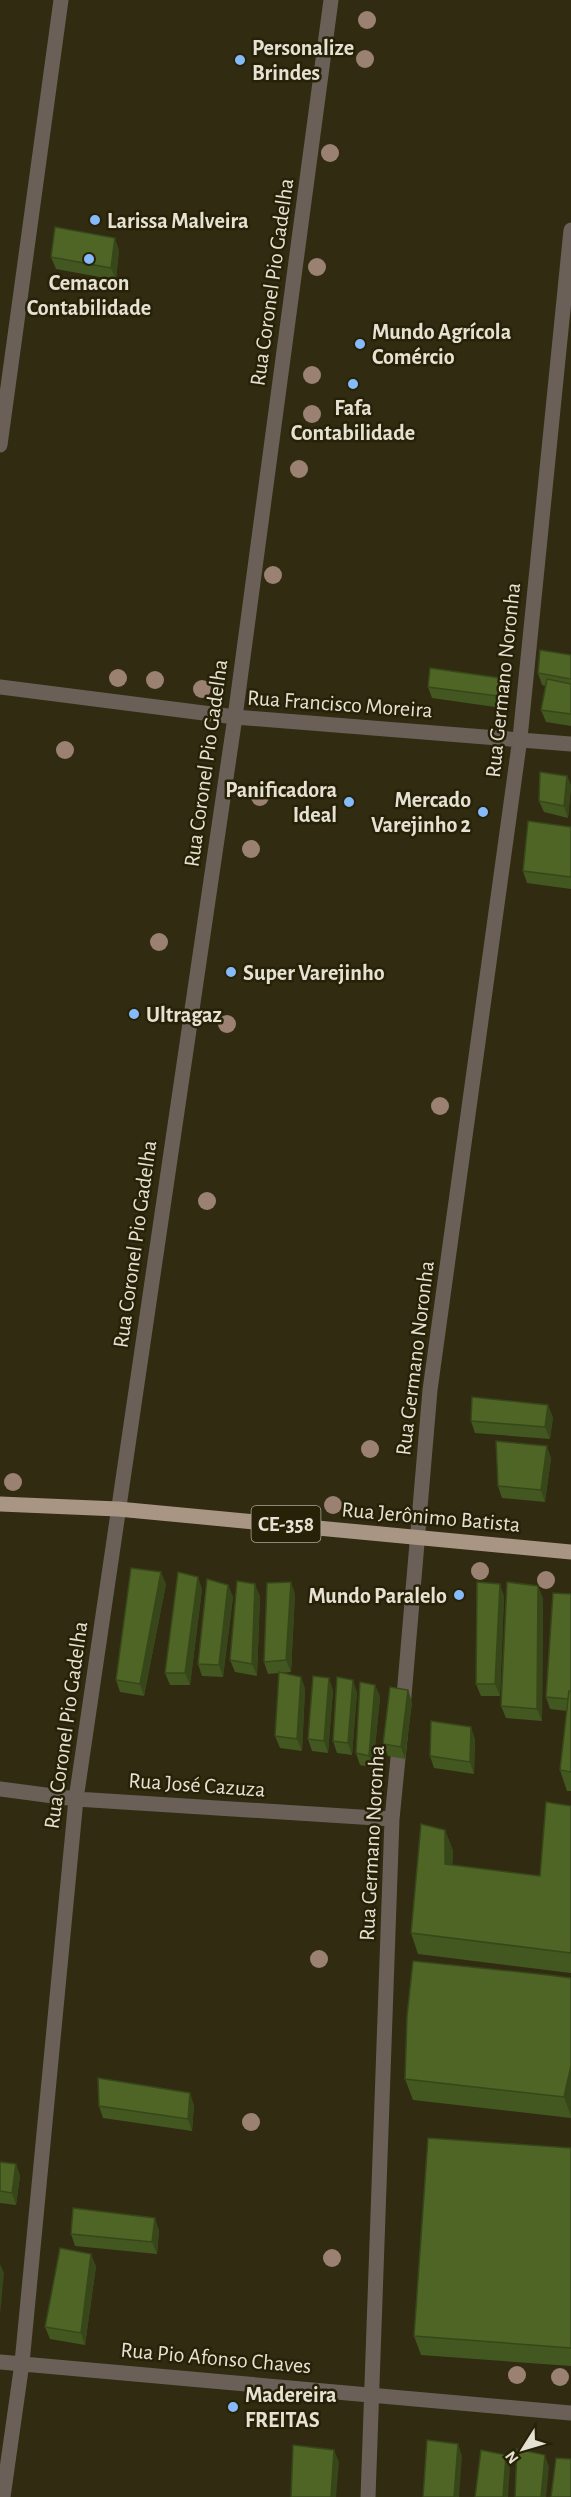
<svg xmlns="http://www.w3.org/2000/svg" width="571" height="2497" font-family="'Alegreya Sans',sans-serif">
	<rect width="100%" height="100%" fill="#312b12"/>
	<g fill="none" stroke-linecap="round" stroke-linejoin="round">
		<path stroke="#6a6058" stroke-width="15" d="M0 445 61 0
			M0 687 235 717 571 744
			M403 1708 430 1390 520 738 571 230
			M0 1789 76 1799 392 1819
			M0 2362 571 2413
			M3 2497 22 2363 76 1799 235 717 331 0
			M368 2497 392 1819 400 1738"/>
		<path stroke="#a99584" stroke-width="15" d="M0 1504 118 1509 571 1552"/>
	</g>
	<g fill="#9b8172">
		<circle cx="367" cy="20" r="9"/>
		<circle cx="365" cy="59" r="9"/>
		<circle cx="330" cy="153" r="9"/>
		<circle cx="317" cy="267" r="9"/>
		<circle cx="312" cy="375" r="9"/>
		<circle cx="312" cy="414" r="9"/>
		<circle cx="299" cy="469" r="9"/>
		<circle cx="273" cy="575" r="9"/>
		<circle cx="118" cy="678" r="9"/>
		<circle cx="155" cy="680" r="9"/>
		<circle cx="202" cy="689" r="9"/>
		<circle cx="65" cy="750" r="9"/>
		<circle cx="260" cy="797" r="9"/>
		<circle cx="251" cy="849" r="9"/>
		<circle cx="159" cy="942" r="9"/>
		<circle cx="227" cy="1024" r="9"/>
		<circle cx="440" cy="1106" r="9"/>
		<circle cx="207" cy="1201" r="9"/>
		<circle cx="370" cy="1449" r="9"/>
		<circle cx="13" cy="1482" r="9"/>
		<circle cx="333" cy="1505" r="9"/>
		<circle cx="480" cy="1571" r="9"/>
		<circle cx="546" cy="1580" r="9"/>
		<circle cx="319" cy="1959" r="9"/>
		<circle cx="251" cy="2122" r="9"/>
		<circle cx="332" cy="2258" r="9"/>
		<circle cx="517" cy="2375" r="9"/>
		<circle cx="560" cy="2377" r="9"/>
	</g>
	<path fill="#435720" d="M119 250 116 280 56 269 51 257Z
		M571 655V726L546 722 541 710 546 686 542 685 538 673Z
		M428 687 504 690 502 708 432 698Z
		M567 776 571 786 568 818 544 812 539 801Z
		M571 827V889L527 883 523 871Z
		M553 1417 550 1439 475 1433 471 1421Z
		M551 1458 545 1502 502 1498 498 1486Z
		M166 1584 144 1696 120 1692 116 1680Z
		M228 1585 233 1597 223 1677 202 1676 198 1664Z
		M202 1589 190 1685H170L165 1673Z
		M295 1594 291 1672 280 1673 301 1677 305 1689 302 1751 280 1748 275 1736 279 1673 268 1674 264 1662Z
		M571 1594V1791H567L560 1770 567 1711 550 1709 546 1697Z
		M260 1596 257 1676 235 1672 230 1660Z
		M504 1596 500 1696H481L476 1684Z
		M543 1598 542 1721 506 1718 501 1706Z
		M375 1685 380 1697 373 1768 360 1765 356 1753Z
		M333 1690 328 1753 312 1751 308 1739Z
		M357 1692 352 1755 337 1753 333 1741Z
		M412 1702 405 1759 388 1756 383 1744Z
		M475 1739 474 1774 434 1768 430 1756Z
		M571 1806V1973L418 1954 411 1933 445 1830 453 1851 452 1865 540 1876Z
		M571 1978V2118L413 2100 405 2079Z
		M194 2105 192 2131 103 2118 99 2106Z
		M571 2148V2366L421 2355 414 2336Z
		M0 2162 16 2164 20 2176 16 2205 0 2203Z
		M159 2230 157 2254 75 2246 71 2234Z
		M96 2266 85 2345 50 2339 45 2327Z"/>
	<path fill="#37471a" d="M115 238 119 250 116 280 111 268Z
		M500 678 504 690 502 708 498 696Z
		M567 776 571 786 568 818 564 806Z
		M548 1405 553 1417 550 1439 545 1427Z
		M547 1446 551 1458 545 1502 541 1490Z
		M161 1572 166 1584 144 1696 140 1684Z
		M198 1577 202 1589 190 1685 185 1673Z
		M291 1582 295 1594 291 1672 286 1660Z
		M255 1584 260 1596 257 1676 252 1664Z
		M500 1584 504 1596 500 1696 495 1684Z
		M228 1585 233 1597 223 1677 219 1665Z
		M538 1586 543 1598 542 1721 537 1709Z
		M301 1677 305 1689 302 1751 297 1739Z
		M329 1678 333 1690 328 1753 324 1741Z
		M353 1680 357 1692 352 1755 348 1743Z
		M375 1685 380 1697 373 1768 369 1756Z
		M408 1690 412 1702 405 1759 401 1747Z
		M471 1727 475 1739 474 1774 470 1762Z
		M445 1830 453 1851 452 1885 445 1864Z
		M571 2066V2116L564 2097Z
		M190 2093 194 2105 192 2131 188 2119Z
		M16 2164 20 2176 16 2205 12 2193Z
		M155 2218 159 2230 157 2254 152 2242Z
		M91 2254 96 2266 85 2345 81 2333Z
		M0 2264 4 2273 0 2315Z
		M458 2444 462 2456 459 2497H454Z
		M334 2450 339 2462 336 2497H331Z
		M506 2455 510 2467 508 2497H503Z
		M545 2455 549 2467 546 2497H541Z"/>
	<path fill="#4e6525" stroke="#37471a" stroke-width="1.5" d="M55 227 115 238 111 268 51 257Z
		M540 650 571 655V679L538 673Z
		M430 668 500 678 498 696 428 687Z
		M547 679 571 684V714L541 710Z
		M540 772 567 776 564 806 539 801Z
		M528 821 571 827V877L523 871Z
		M472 1397 548 1405 545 1427 471 1421Z
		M496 1441 547 1446 541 1490 498 1486Z
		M131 1568 161 1572 140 1684 116 1680Z
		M178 1572 198 1577 185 1673H165Z
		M207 1579 228 1585 219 1665 198 1664Z
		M237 1581 255 1584 252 1664 230 1660Z
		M291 1582 286 1660 264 1662 267 1583Z
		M477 1582 500 1584 495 1684H476Z
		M507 1582 538 1586 537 1709 501 1706Z
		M553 1593 571 1594V1691H569L568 1699 546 1697Z
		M279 1672 301 1677 297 1739 275 1736Z
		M313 1676 329 1678 324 1741 308 1739Z
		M337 1677 353 1680 348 1743 333 1741Z
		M360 1682 375 1685 369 1756 356 1753Z
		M390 1687 408 1690 401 1747 383 1744Z
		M569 1691H571V1772L560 1770Z
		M431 1721 471 1727 470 1762 430 1756Z
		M546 1802 571 1806V1953L411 1933 421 1824 445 1830V1864L540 1876Z
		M413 1961 548 1975 571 1978V2066L564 2097 405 2079 407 2016Z
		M98 2078 190 2093 188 2119 99 2106Z
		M428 2138 571 2148V2348L414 2336Z
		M0 2162 16 2164 12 2193 0 2191Z
		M73 2208 155 2218 152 2242 71 2234Z
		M60 2248 91 2254 81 2333 45 2327Z
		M427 2440 458 2444 454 2497H423Z
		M293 2445 334 2450 331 2497H291Z
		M517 2449 545 2455 541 2497H515Z
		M481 2450 506 2455 503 2497H475Z
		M556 2458 571 2459V2497H551Z"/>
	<g fill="#86bbfb" stroke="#272108" stroke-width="2">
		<circle cx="240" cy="60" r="6"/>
		<circle cx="95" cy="220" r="6"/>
		<circle cx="89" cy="259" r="6"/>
		<circle cx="360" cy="344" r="6"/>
		<circle cx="353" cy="384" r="6"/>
		<circle cx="349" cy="802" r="6"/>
		<circle cx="483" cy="812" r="6"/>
		<circle cx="231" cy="972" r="6"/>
		<circle cx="134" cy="1014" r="6"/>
		<circle cx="459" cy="1595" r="6"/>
		<circle cx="233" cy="2407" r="6"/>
	</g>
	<g text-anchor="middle" stroke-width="5" stroke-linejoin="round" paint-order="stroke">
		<rect fill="#272108" stroke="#ada896" stroke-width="1.5" x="251.5" y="1506" width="69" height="36" rx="4.5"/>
		<g font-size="21" font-weight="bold" fill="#e6e2d3">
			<text x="286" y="1531">CE-358</text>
		</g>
		<g font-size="22" font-weight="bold" fill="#e6e2d3" stroke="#272108" text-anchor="start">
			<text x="252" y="55">Personalize<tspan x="252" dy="25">Brindes</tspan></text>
			<text x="107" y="228">Larissa Malveira</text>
			<text x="89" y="290" text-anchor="middle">Cemacon<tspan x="89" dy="25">Contabilidade</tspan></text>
			<text x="372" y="339">Mundo Agrícola<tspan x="372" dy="25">Comércio</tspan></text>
			<text x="353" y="415" text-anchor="middle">Fafa<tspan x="353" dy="25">Contabilidade</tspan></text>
			<text x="337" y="797" text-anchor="end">Panificadora<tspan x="337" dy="25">Ideal</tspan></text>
			<text x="471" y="807" text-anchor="end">Mercado<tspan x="471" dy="25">Varejinho 2</tspan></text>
			<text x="243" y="980">Super Varejinho</text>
			<text x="146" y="1022">Ultragaz</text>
			<text x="447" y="1603" text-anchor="end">Mundo Paralelo</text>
			<text x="245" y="2402">Madereira<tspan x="245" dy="25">FREITAS</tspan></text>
		</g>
		<g font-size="22" fill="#e6e2d3" stroke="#272108">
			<text transform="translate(271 282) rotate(-82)" y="8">Rua Coronel Pio Gadelha</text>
			<text transform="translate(502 680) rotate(-84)" y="8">Rua Germano Noronha</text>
			<text transform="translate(340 703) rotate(4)" y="8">Rua Francisco Moreira</text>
			<text transform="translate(205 763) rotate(-82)" y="8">Rua Coronel Pio Gadelha</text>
			<text transform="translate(134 1244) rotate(-82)" y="8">Rua Coronel Pio Gadelha</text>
			<text transform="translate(414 1358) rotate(-83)" y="8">Rua Germano Noronha</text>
			<text transform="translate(431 1516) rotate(5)" y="8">Rua Jerônimo Batista</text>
			<text transform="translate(65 1725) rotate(-82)" y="8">Rua Coronel Pio Gadelha</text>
			<text transform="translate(197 1784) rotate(4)" y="8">Rua José Cazuza</text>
			<text transform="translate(371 1843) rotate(-87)" y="8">Rua Germano Noronha</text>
			<text transform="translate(216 2357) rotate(5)" y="8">Rua Pio Afonso Chaves</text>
		</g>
	</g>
	<g transform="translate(523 2449) rotate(233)" stroke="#272108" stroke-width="4.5" paint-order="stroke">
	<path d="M0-4.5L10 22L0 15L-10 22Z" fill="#e6e2d3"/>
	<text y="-9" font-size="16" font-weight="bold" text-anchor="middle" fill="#e6e2d3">N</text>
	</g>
</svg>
